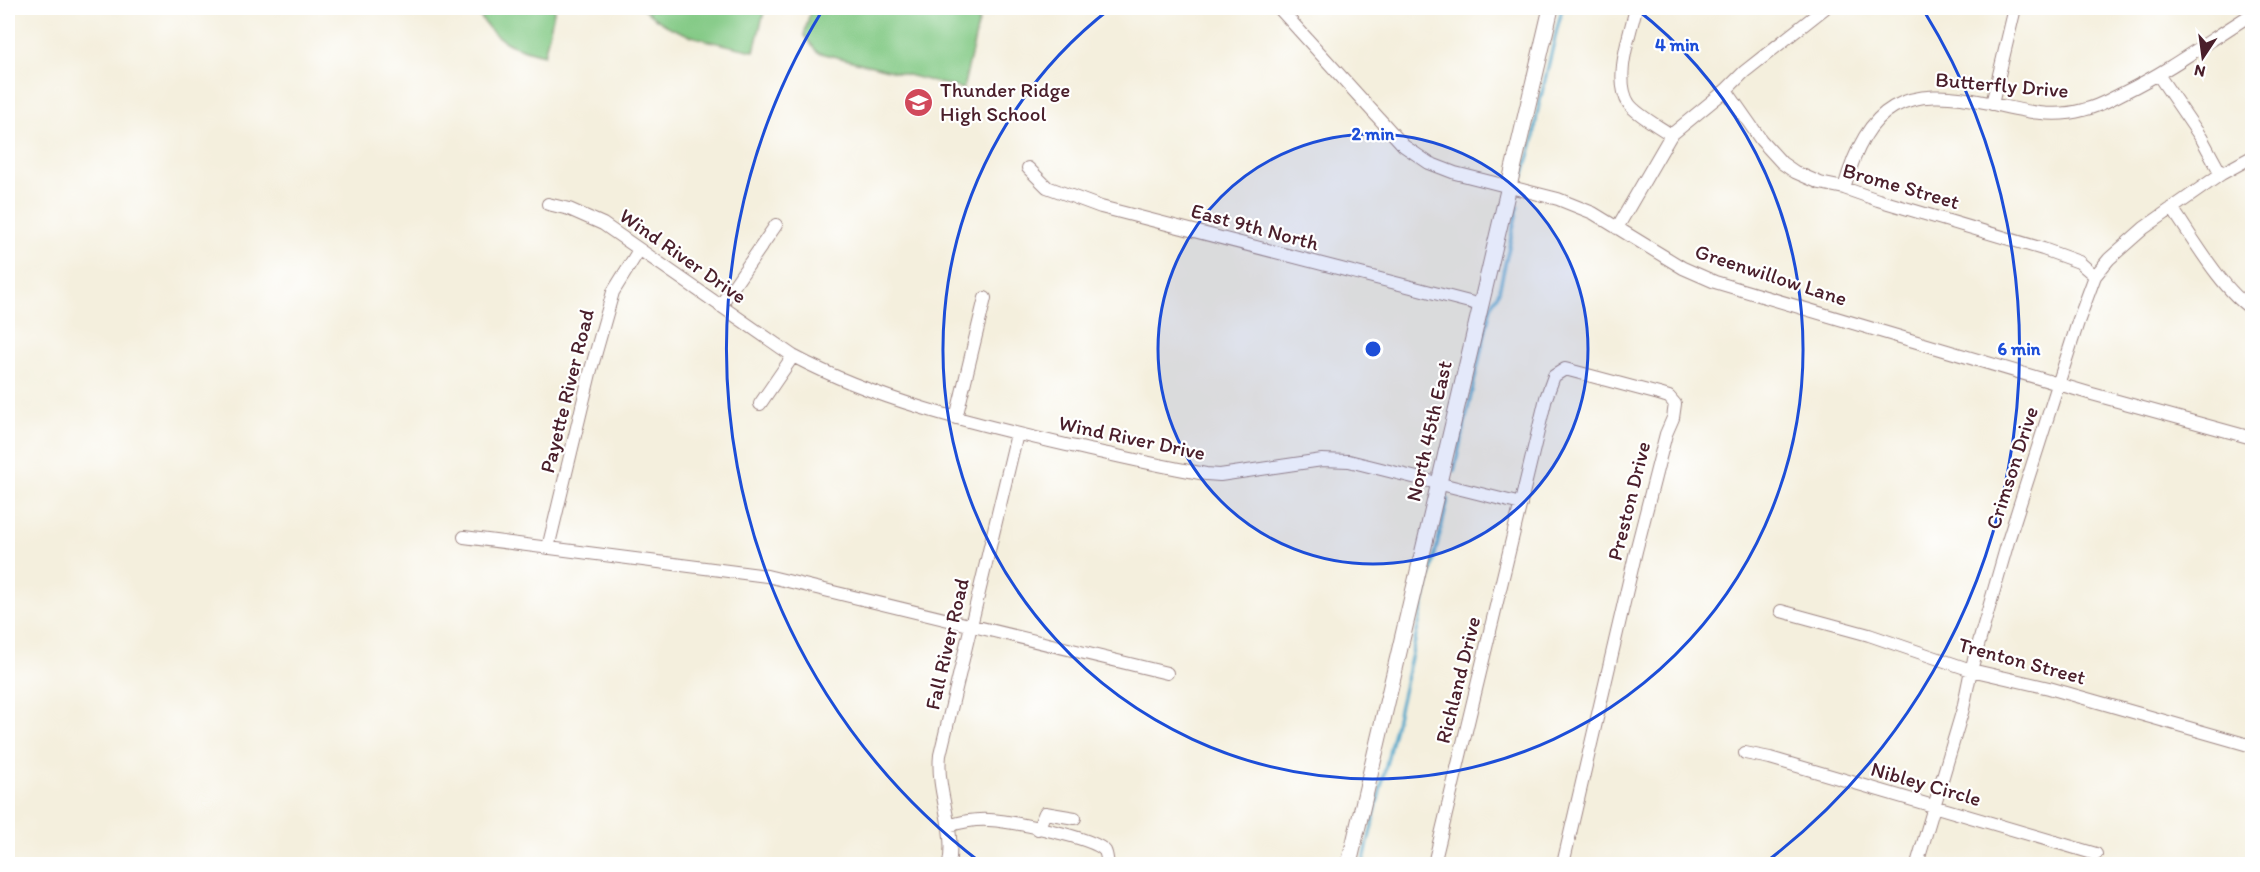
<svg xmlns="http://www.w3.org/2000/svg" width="2260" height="872" font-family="Itim,sans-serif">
	<rect width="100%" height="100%" fill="#fff"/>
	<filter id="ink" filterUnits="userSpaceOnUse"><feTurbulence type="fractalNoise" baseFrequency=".0167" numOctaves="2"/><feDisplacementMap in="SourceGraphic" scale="12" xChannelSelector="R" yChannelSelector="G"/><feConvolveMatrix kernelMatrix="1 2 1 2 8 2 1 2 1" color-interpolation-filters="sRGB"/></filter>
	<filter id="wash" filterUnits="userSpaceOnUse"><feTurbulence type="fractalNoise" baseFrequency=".008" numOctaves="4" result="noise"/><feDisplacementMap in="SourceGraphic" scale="24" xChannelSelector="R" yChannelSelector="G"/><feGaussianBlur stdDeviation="1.35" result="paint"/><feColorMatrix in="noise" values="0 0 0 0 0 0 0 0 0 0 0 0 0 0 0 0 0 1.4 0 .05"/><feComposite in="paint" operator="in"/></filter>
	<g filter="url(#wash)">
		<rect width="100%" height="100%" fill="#f4efdd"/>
		<path fill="#82c984" stroke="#667458" stroke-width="1.5" d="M475 8H555L544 55C510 47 492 40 475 8Z
			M642 8H765L754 51C714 42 673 37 642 8Z
			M811 8H979V21L963 89 817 52 804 35Z"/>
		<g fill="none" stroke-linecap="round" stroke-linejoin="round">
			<path stroke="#4ca5c9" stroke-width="3" d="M1523 177 1534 138 1537 114 1562 8
				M1454 471 1491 307 1499 291 1518 207
				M1363 864 1448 499"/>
		</g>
	</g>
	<g filter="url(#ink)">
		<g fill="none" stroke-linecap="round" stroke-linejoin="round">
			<defs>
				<path id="minor" d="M1279 8 1404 146 1429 163 1455 173 1558 199 1593 213 1683 268 1715 282 2092 394 2252 438
					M1636 8C1630 34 1613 80 1629 104 1637 115 1660 127 1671 135
					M2159 76 2202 139 2221 174
					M1726 90 1761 140 1782 163 1795 172 1820 183 1844 188 1878 200 2043 249 2079 262 2095 276
					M1992 104 2015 8
					M1028 168 1047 187 1101 207 1481 305
					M1844 188C1868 104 1904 84 1989 103 2019 110 2052 119 2083 110 2098 107 2111 99 2125 92 2170 70 2210 40 2252 14
					M548 204 569 209 603 224 793 356C876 400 971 423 1062 444 1110 454 1157 466 1206 474L1220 475 1322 460 1349 461 1521 504
					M2172 208C2192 237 2223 291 2252 309
					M1617 228 1671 135 1726 90 1744 72 1825 8
					M720 306 776 225
					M760 404 793 356
					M956 418 985 298
					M464 537 767 576 1167 673
					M548 548 590 373 613 292 639 250
					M1781 611 1869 635 1971 670 2049 688 2252 746
					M1745 753 1770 758 2096 854
					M948 826C961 822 975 819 989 820 1009 821 1094 837 1105 851 1107 855 1107 860 1108 864
					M1038 829 1045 813 1075 818
					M949 864C956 828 936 792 940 755L1017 434
					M1434 864 1546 398 1554 376 1565 369 1659 394 1669 397 1675 404 1673 418 1666 434 1636 551 1563 864
					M1917 864 1963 709 1971 670 2009 538 2078 322 2095 276 2109 259 2144 228 2221 174 2252 157"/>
				<path id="major" d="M1349 864 1551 8"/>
			</defs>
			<use href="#minor" stroke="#9f8784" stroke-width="14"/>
			<use href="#major" stroke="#9f8784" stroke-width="17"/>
			<use href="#minor" stroke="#fff" stroke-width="12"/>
			<use href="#major" stroke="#fff" stroke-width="15"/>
		</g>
	</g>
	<circle cx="1373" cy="349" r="215" fill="#1d4ed8" fill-opacity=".12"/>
	<g fill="none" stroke="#1d4ed8" stroke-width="3">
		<circle cx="1373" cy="349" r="215"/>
		<path d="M1635 8A430 430 0 1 1 1111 8"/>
		<path d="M980 862A646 646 0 0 1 822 11M1924 11A646 646 0 0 1 1766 862"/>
	</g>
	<defs>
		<symbol id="school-disc" viewBox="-11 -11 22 22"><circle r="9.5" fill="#d1495b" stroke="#fff"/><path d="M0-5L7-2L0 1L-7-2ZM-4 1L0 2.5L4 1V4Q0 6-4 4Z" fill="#fff"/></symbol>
	</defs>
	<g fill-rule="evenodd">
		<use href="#school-disc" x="902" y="86" width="33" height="33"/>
	</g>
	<g text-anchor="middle" stroke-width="4.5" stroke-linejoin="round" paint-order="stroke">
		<g font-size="21" fill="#4a1f2b" stroke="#fff">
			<text transform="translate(2002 85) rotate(5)" y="7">Butterfly Drive</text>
			<text transform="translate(1901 186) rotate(16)" y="7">Brome Street</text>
			<text transform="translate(1255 227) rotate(15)" y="7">East 9th North</text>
			<text transform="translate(683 256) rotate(35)" y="7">Wind River Drive</text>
			<text transform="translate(1771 275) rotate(18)" y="7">Greenwillow Lane</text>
			<text transform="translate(567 391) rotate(-76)" y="7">Payette River Road</text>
			<text transform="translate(1429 431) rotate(-77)" y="7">North 45th East</text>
			<text transform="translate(1132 438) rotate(12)" y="7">Wind River Drive</text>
			<text transform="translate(2012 468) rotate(-72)" y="7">Crimson Drive</text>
			<text transform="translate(1629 501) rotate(-76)" y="7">Preston Drive</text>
			<text transform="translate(947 644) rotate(-77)" y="7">Fall River Road</text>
			<text transform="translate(2022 661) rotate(15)" y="7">Trenton Street</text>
			<text transform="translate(1458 680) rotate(-76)" y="7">Richland Drive</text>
			<text transform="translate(1926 784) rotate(16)" y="7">Nibley Circle</text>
		</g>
		<g font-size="21" fill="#4a1f2b" stroke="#fff" text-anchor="start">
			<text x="940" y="97">Thunder Ridge<tspan x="940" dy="24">High School</tspan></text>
		</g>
	</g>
	<circle cx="1373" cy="349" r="9" fill="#1d4ed8" stroke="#fff" stroke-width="3"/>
	<g font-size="18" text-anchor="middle" font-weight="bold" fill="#1d4ed8" stroke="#fff" stroke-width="4.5" stroke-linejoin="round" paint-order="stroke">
		<text x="1677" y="51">4 min</text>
		<text x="1373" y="140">2 min</text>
		<text x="2019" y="355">6 min</text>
	</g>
	<rect width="2260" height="872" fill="none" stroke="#fff" stroke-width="30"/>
	<g transform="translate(2203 57) rotate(193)" stroke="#ffffff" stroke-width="4.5" paint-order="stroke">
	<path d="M0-4.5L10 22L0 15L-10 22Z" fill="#4a1f2b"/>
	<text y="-9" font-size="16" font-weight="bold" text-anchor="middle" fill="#4a1f2b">N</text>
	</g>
</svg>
